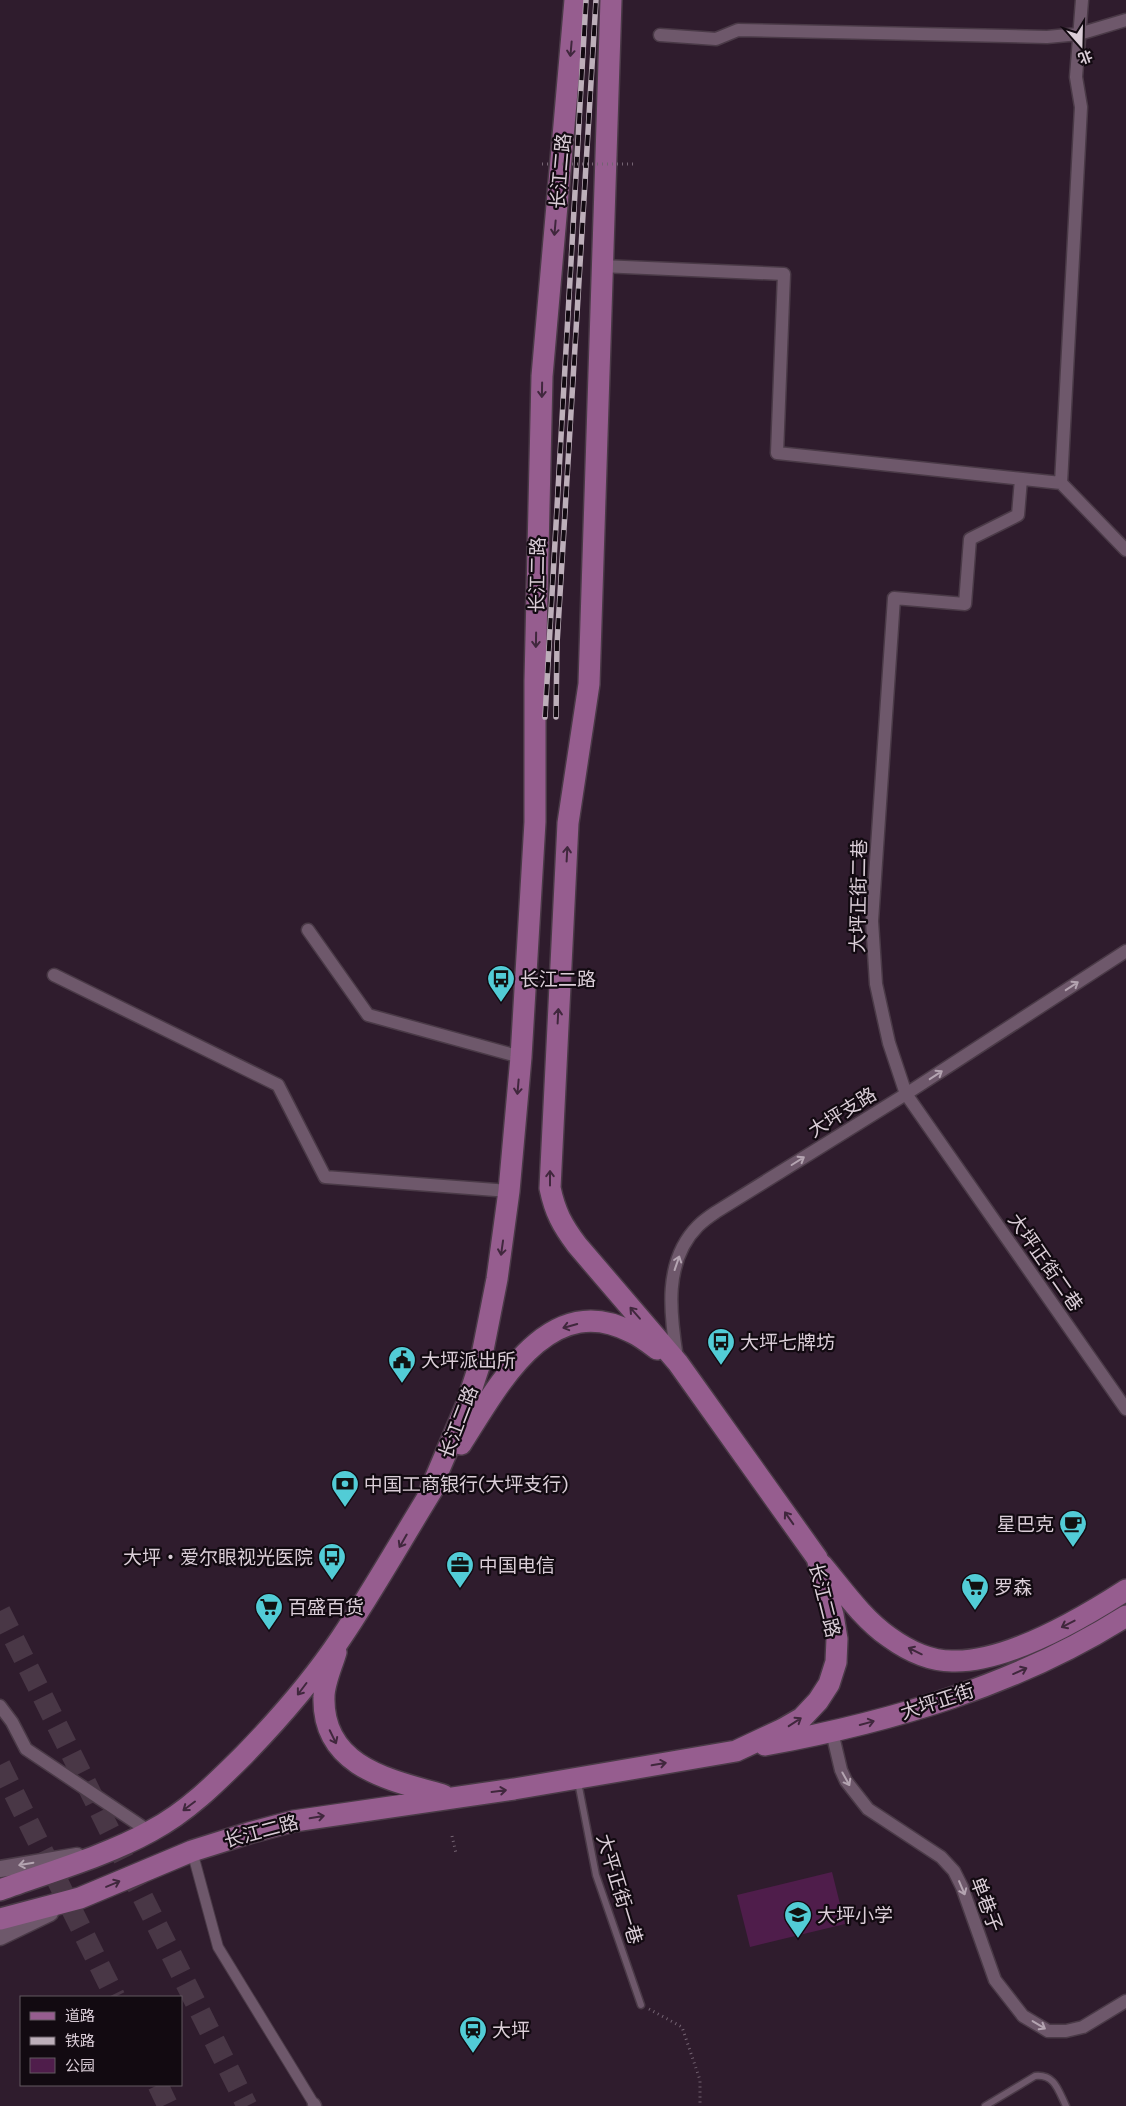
<svg xmlns="http://www.w3.org/2000/svg" width="1126" height="2106" font-family="Commissioner,'Noto Sans SC',sans-serif">
	<rect width="100%" height="100%" fill="#2f1c2d"/>
	<path fill="#4f1d4b" d="M832 1872 845 1924 750 1947 737 1895Z"/>
	<g fill="none" stroke-linecap="round" stroke-linejoin="round">
		<path stroke="#493746" stroke-width="21" stroke-dasharray="21 11" stroke-linecap="butt" d="M0 1611 247 2106
			M0 1765 115 1997
			M158 2085 168 2106"/>
		<defs>
			<path id="service" d="M578 1782 596 1875 641 2005
				M985 2106 1035 2076C1055 2074 1058 2090 1066 2106"/>
			<path id="pedestrian" d="M192 1851 218 1947 314 2104"/>
			<path id="minor" d="M660 35 716 39 738 30 1047 37 1079 34 1126 20
				M601 266 784 274 777 453 1061 483 1126 550
				M1021 479 1018 515 970 539 965 604 894 598 872 921 876 984 889 1043 906 1094 1126 1409
				M1061 483 1081 107 1076 77 1082 0
				M308 930 368 1015 521 1057
				M54 975 278 1085 325 1177 509 1191
				M677 1358C670 1314 663 1261 698 1226 703 1221 710 1216 716 1212L906 1094 1126 951
				M0 1706 12 1722 26 1749 150 1832
				M832 1732 841 1770 846 1781 868 1809 941 1857 954 1871 962 1887 995 1980 1023 2016 1048 2031H1066L1083 2027 1126 2001
				M314 2104 315 2106"/>
			<path id="tertiary" d="M0 1869 77 1856
				M0 1937 50 1913"/>
			<path id="primary" d="M461 1444C497 1388 548 1288 631 1332 640 1336 649 1343 657 1349
				M427 1498 466 1406 481 1360 497 1279 509 1191 521 1057 535 822V681L542 376 575 0
				M822 1565C843 1590 862 1618 889 1637 907 1650 930 1661 952 1661 1006 1663 1081 1619 1126 1590
				M336 1652C332 1666 324 1683 324 1697 322 1767 390 1780 443 1795
				M765 1745C891 1722 1017 1685 1126 1616
				M0 1890C49 1872 106 1856 151 1831 187 1812 216 1783 244 1755 279 1719 313 1680 341 1638 374 1589 403 1537 434 1487
				M0 1919 80 1898 192 1851 249 1833 294 1821 514 1789 736 1751 783 1729 802 1718 818 1701 829 1684 836 1662 837 1639 833 1615 817 1558 678 1363 577 1245C562 1225 555 1212 550 1188L568 823 589 684 611 0"/>
		</defs>
		<use href="#service" stroke="#4a3a47" stroke-width="9"/>
		<use href="#pedestrian" stroke="#4a3a47" stroke-width="12"/>
		<use href="#minor" stroke="#4a3a47" stroke-width="15"/>
		<use href="#tertiary" stroke="#4a3a47" stroke-width="19"/>
		<use href="#primary" stroke="#4a3a47" stroke-width="24"/>
		<path stroke="#746372" stroke-width="3" stroke-dasharray="1 4" stroke-linecap="butt" d="M452 1836 456 1853
			M649 2009 682 2027 700 2080V2106"/>
		<use href="#service" stroke="#6e586b" stroke-width="6"/>
		<use href="#pedestrian" stroke="#6e586b" stroke-width="10"/>
		<use href="#minor" stroke="#6e586b" stroke-width="12"/>
		<use href="#tertiary" stroke="#6e586b" stroke-width="16"/>
		<use href="#primary" stroke="#965d8f" stroke-width="21"/>
		<defs>
			<path id="rail" d="M545 717 586 0
				M556 717 557 644 596 0"/>
		</defs>
		<use href="#rail" stroke="#bdafba" stroke-width="5.5"/>
		<use href="#rail" stroke="#120a11" stroke-width="4" stroke-dasharray="11" stroke-linecap="butt"/>
		<path stroke="#746372" stroke-width="3" stroke-dasharray="1 4" stroke-linecap="butt" d="M542 164H633"/>
	</g>
	<defs><path id="oneway-shaft" d="M-6 0H5M1.5-3L5.5 0L1.5 3" fill="none" stroke-width="1.6" stroke-linecap="round" stroke-linejoin="round" transform="scale(1.25)"/></defs>
	<g stroke="#40273d">
		<use href="#oneway-shaft" transform="translate(571 49) rotate(95)"/>
		<use href="#oneway-shaft" transform="translate(555 228) rotate(95)"/>
		<use href="#oneway-shaft" transform="translate(542 390) rotate(91)"/>
		<use href="#oneway-shaft" transform="translate(536 640) rotate(91)"/>
		<use href="#oneway-shaft" transform="translate(567 854) rotate(-87)"/>
		<use href="#oneway-shaft" transform="translate(558 1016) rotate(-87)"/>
		<use href="#oneway-shaft" transform="translate(518 1087) rotate(95)"/>
		<use href="#oneway-shaft" transform="translate(550 1178) rotate(-90)"/>
		<use href="#oneway-shaft" transform="translate(502 1248) rotate(98)"/>
		<use href="#oneway-shaft" transform="translate(635 1313) rotate(-131)"/>
		<use href="#oneway-shaft" transform="translate(570 1326) rotate(164)"/>
		<use href="#oneway-shaft" transform="translate(789 1518) rotate(-125)"/>
		<use href="#oneway-shaft" transform="translate(403 1541) rotate(120)"/>
		<use href="#oneway-shaft" transform="translate(1068 1624) rotate(153)"/>
		<use href="#oneway-shaft" transform="translate(915 1651) rotate(-154)"/>
		<use href="#oneway-shaft" transform="translate(1020 1671) rotate(-24)"/>
		<use href="#oneway-shaft" transform="translate(302 1689) rotate(127)"/>
		<use href="#oneway-shaft" transform="translate(795 1722) rotate(-33)"/>
		<use href="#oneway-shaft" transform="translate(867 1723) rotate(-15)"/>
		<use href="#oneway-shaft" transform="translate(333 1737) rotate(64)"/>
		<use href="#oneway-shaft" transform="translate(659 1764) rotate(-10)"/>
		<use href="#oneway-shaft" transform="translate(499 1791) rotate(-7)"/>
		<use href="#oneway-shaft" transform="translate(189 1806) rotate(143)"/>
		<use href="#oneway-shaft" transform="translate(317 1817) rotate(-10)"/>
		<use href="#oneway-shaft" transform="translate(113 1884) rotate(-23)"/>
	</g>
	<g stroke="#b4a4b1">
		<use href="#oneway-shaft" transform="translate(1072 986) rotate(-33)"/>
		<use href="#oneway-shaft" transform="translate(936 1075) rotate(-33)"/>
		<use href="#oneway-shaft" transform="translate(798 1161) rotate(-32)"/>
		<use href="#oneway-shaft" transform="translate(677 1263) rotate(-71)"/>
		<use href="#oneway-shaft" transform="translate(846 1779) rotate(61)"/>
		<use href="#oneway-shaft" transform="translate(26 1864) rotate(170)"/>
		<use href="#oneway-shaft" transform="translate(962 1888) rotate(67)"/>
		<use href="#oneway-shaft" transform="translate(1039 2025) rotate(31)"/>
	</g>
	<defs>
		<symbol id="bus-pin" viewBox="-11 -11 22 30"><path d="M0 17L-7.5 6A9.5 9.5 0 1 1 7.5 6Z" fill="#52ccd6" stroke="#120a11"/><path d="M-5-6H5V4H4V6H2V4H-2V6H-4V4H-5ZM-3.5-4V0h7V-4ZM-3.5 1.2v1.5H-2V1.2ZM2 1.2v1.5H3.5V1.2Z" fill="#111"/></symbol>
		<symbol id="civic-pin" viewBox="-11 -11 22 30"><path d="M0 17L-7.5 6A9.5 9.5 0 1 1 7.5 6Z" fill="#52ccd6" stroke="#120a11"/><path d="M-.6-6.5H3V-4.5H.6V-3L4-1V1h2V6H-6V1h2V-1L-.6-3ZM-1.2 2.5V6h2.4V2.5Z" fill="#111"/></symbol>
		<symbol id="bank-pin" viewBox="-11 -11 22 30"><path d="M0 17L-7.5 6A9.5 9.5 0 1 1 7.5 6Z" fill="#52ccd6" stroke="#120a11"/><path d="M-6-4H6V4H-6ZM0-2.3a2.3 2.3 0 1 0 0 4.6a2.3 2.3 0 1 0 0-4.6Z" fill="#111"/></symbol>
		<symbol id="cafe-pin" viewBox="-11 -11 22 30"><path d="M0 17L-7.5 6A9.5 9.5 0 1 1 7.5 6Z" fill="#52ccd6" stroke="#120a11"/><path d="M-5.5-4.5H6V0H3Q3 3.5 0 3.5H-2.5Q-5.5 3.5-5.5 0ZM3-3.2v2h1.7v-2ZM-6 4.5H4V6H-6Z" fill="#111"/></symbol>
		<symbol id="office-pin" viewBox="-11 -11 22 30"><path d="M0 17L-7.5 6A9.5 9.5 0 1 1 7.5 6Z" fill="#52ccd6" stroke="#120a11"/><path d="M-6-3h4V-5.5h4V-3h4V5H-6ZM-1-4.5V-3h2v-1.5ZM-6 0V1H6V0Z" fill="#111"/></symbol>
		<symbol id="supermarket-pin" viewBox="-11 -11 22 30"><path d="M0 17L-7.5 6A9.5 9.5 0 1 1 7.5 6Z" fill="#52ccd6" stroke="#120a11"/><path d="M-6-5.5h2.5l.6 2H6L4.5 2H-2.5L-4.4-4H-6ZM-1.5 3.2a1.3 1.3 0 1 0 .1 0ZM3 3.2a1.3 1.3 0 1 0 .1 0Z" fill="#111"/></symbol>
		<symbol id="school-pin" viewBox="-11 -11 22 30"><path d="M0 17L-7.5 6A9.5 9.5 0 1 1 7.5 6Z" fill="#52ccd6" stroke="#120a11"/><path d="M0-5L7-2L0 1L-7-2ZM-4 1L0 2.5L4 1V4Q0 6-4 4Z" fill="#111"/></symbol>
		<symbol id="station-pin" viewBox="-11 -11 22 30"><path d="M0 17L-7.5 6A9.5 9.5 0 1 1 7.5 6Z" fill="#52ccd6" stroke="#120a11"/><path d="M-3-6H3Q5-6 5-4V2Q5 4 3 4L4.5 6H3L1.5 4h-3L-3 6H-4.5L-3 4Q-5 4-5 2V-4Q-5-6-3-6ZM-3.5-4v3h7v-3ZM-3.5 1v1.5H-2V1ZM2 1v1.5H3.5V1Z" fill="#111"/></symbol>
	</defs>
	<g fill-rule="evenodd">
		<use href="#bus-pin" x="485" y="963" width="32" height="43"/>
		<use href="#bus-pin" x="705" y="1326" width="32" height="43"/>
		<use href="#civic-pin" x="386" y="1344" width="32" height="43"/>
		<use href="#bank-pin" x="329" y="1468" width="32" height="43"/>
		<use href="#cafe-pin" x="1057" y="1508" width="32" height="43"/>
		<use href="#bus-pin" x="316" y="1541" width="32" height="43"/>
		<use href="#office-pin" x="444" y="1549" width="32" height="43"/>
		<use href="#supermarket-pin" x="959" y="1571" width="32" height="43"/>
		<use href="#supermarket-pin" x="253" y="1591" width="32" height="43"/>
		<use href="#school-pin" x="782" y="1899" width="32" height="43"/>
		<use href="#station-pin" x="457" y="2014" width="32" height="43"/>
	</g>
	<g text-anchor="middle" stroke-width="4.5" stroke-linejoin="round" paint-order="stroke">
		<g font-size="19" fill="#dacdd7" stroke="#120a11">
			<text transform="translate(560 171) rotate(-85)" y="7">长江二路</text>
			<text transform="translate(537 575) rotate(-89)" y="7">长江二路</text>
			<text transform="translate(858 896) rotate(-89)" y="7">大坪正街二巷</text>
			<text transform="translate(842 1112) rotate(-32)" y="7">大坪支路</text>
			<text transform="translate(1046 1262) rotate(55)" y="7">大坪正街二巷</text>
			<text transform="translate(458 1422) rotate(-69)" y="7">长江二路</text>
			<text transform="translate(825 1600) rotate(76)" y="7">长江二路</text>
			<text transform="translate(937 1701) rotate(-18)" y="7">大坪正街</text>
			<text transform="translate(261 1831) rotate(-15)" y="7">长江二路</text>
			<text transform="translate(620 1889) rotate(73)" y="7">大平正街一巷</text>
			<text transform="translate(987 1904) rotate(69)" y="7">单巷子</text>
		</g>
		<g font-size="19" fill="#dacdd7" stroke="#120a11" text-anchor="start">
			<text x="520" y="986">长江二路</text>
			<text x="740" y="1349">大坪七牌坊</text>
			<text x="421" y="1367">大坪派出所</text>
			<text x="364" y="1491">中国工商银行(大坪支行)</text>
			<text x="1054" y="1531" text-anchor="end">星巴克</text>
			<text x="313" y="1564" text-anchor="end">大坪‧爱尔眼视光医院</text>
			<text x="479" y="1572">中国电信</text>
			<text x="994" y="1594">罗森</text>
			<text x="288" y="1614">百盛百货</text>
			<text x="817" y="1922">大坪小学</text>
			<text x="492" y="2037">大坪</text>
		</g>
	</g>
	<rect x="20" y="1996" width="162" height="90" fill="#120a11" stroke="#625860"/>
	<rect x="30" y="2012" width="25" height="8" fill="#965d8f" stroke="#625860"/>
	<text x="65" y="2021" font-size="15" fill="#dacdd7">道路</text>
	<rect x="30" y="2037" width="25" height="8" fill="#bdafba" stroke="#625860"/>
	<text x="65" y="2046" font-size="15" fill="#dacdd7">铁路</text>
	<rect x="30" y="2058" width="25" height="15" fill="#4f1d4b" stroke="#625860"/>
	<text x="65" y="2071" font-size="15" fill="#dacdd7">公园</text>
	<g transform="translate(1081 45) rotate(160)" stroke="#120a11" stroke-width="4" paint-order="stroke">
	<path d="M0-4L9 19L0 12L-9 19Z" fill="#dacdd7"/>
	<text y="-8" font-size="14" font-weight="bold" text-anchor="middle" fill="#dacdd7">北</text>
	</g>
</svg>
